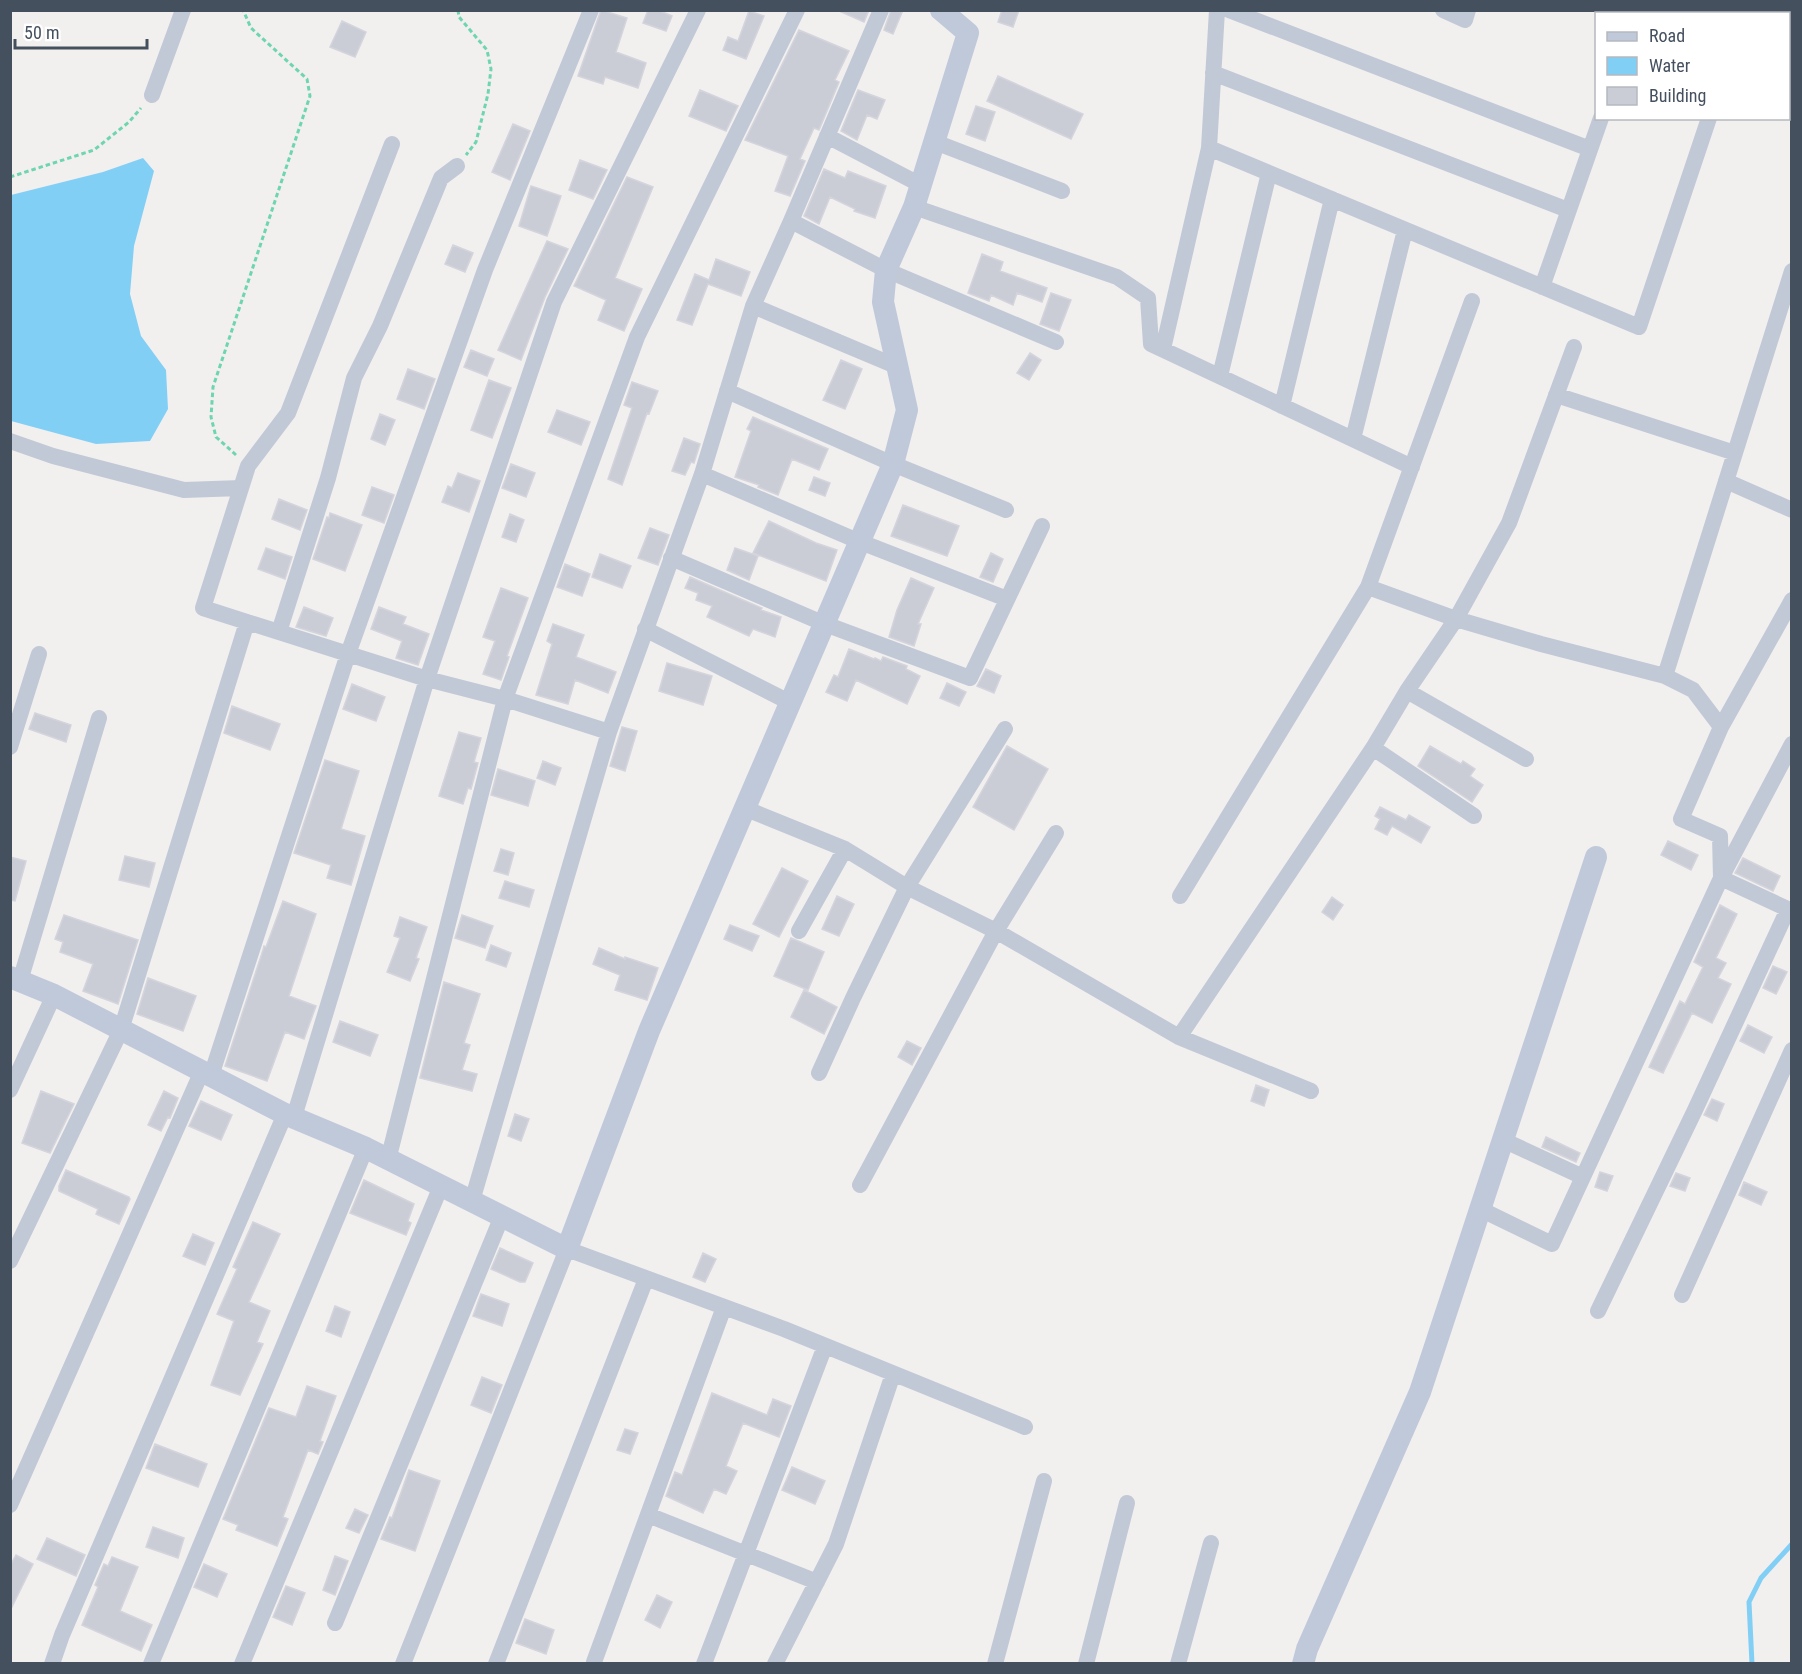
<svg xmlns="http://www.w3.org/2000/svg" width="1802" height="1674" font-family="'Roboto Condensed',sans-serif">
	<rect width="100%" height="100%" fill="#f2efef"/>
	<path fill="#82cff6" d="M143 158 154 171 134 246 130 294 141 336 166 370 168 409 150 441 96 444 11 421V195L103 172Z"/>
	<g fill="none" stroke-linecap="round" stroke-linejoin="round">
		<path stroke="#82cff6" stroke-width="5" d="M1752 1664 1749 1602 1761 1578 1792 1544"/>
	</g>
	<path fill="#cbcdd6" stroke="#d3d4dc" stroke-width="1.5" d="M601 10 627 18 616 52 646 63 638 88 605 77 603 84 578 76Z
		M648 10H658L672 16 666 31 643 23Z
		M837 10H869L864 22Z
		M891 10H903L893 34 884 30Z
		M1002 10H1019L1013 27 998 22Z
		M749 11 764 16 746 59 723 50 728 37 738 41Z
		M342 21 366 32 355 57 330 47Z
		M799 30 849 51 835 80 839 82 819 130 814 128 800 159 805 161 790 196 775 191 788 156 745 140Z
		M998 76 1083 114 1071 139 987 101Z
		M700 90 738 106 726 131 689 116Z
		M858 90 885 100 877 119 867 115 857 140 841 131Z
		M976 106 995 112 985 141 966 134Z
		M513 124 530 131 510 180 492 172Z
		M580 160 607 170 593 199 569 190Z
		M824 169 845 178 848 171 886 186 875 218 854 211 855 209 830 197 819 224 804 216Z
		M627 177 653 187 615 278 642 289 624 331 598 320 606 300 574 286Z
		M531 186 561 196 547 236 519 226Z
		M547 241 568 249 545 297 521 360 498 350Z
		M453 245 473 253 465 272 445 264Z
		M982 254 1003 262 1000 271 1047 288 1042 302 1017 293 1013 305 991 295 989 301 968 293Z
		M716 259 750 272 741 296 708 284 692 325 677 320 695 274 709 280Z
		M1051 293 1071 300 1059 331 1040 324Z
		M471 350 494 359 487 376 464 367Z
		M1030 353 1041 360 1029 380 1017 373Z
		M841 360 862 369 845 409 823 400Z
		M408 369 435 379 424 409 397 399Z
		M489 380 511 388 492 438 471 430Z
		M632 382 658 391 649 414 647 413 622 485 608 479 632 408 624 405Z
		M557 410 590 422 581 445 548 432Z
		M380 414 395 420 385 445 371 439Z
		M753 417 828 449 819 470 792 459 778 495 758 487 759 485 735 477 751 431 747 429Z
		M684 438 700 444 694 463 691 462 685 475 672 471Z
		M511 464 535 473 526 497 502 488Z
		M458 473 480 481 469 512 442 502 448 486 452 488Z
		M814 477 830 483 825 496 809 490Z
		M372 487 394 495 384 523 362 515Z
		M279 499 307 510 300 530 272 519Z
		M903 505 959 526 947 556 891 536Z
		M330 513 362 525 345 571 313 559 327 517 329 518Z
		M510 514 524 520 516 542 502 537Z
		M769 521 816 543 837 550 826 581 753 553Z
		M650 528 669 535 658 565 638 558Z
		M266 548 292 557 285 579 258 569Z
		M735 548 758 556 749 580 727 570Z
		M991 553 1003 559 993 582 980 577Z
		M600 554 631 566 622 588 592 577Z
		M565 564 590 574 582 596 557 587Z
		M690 577 762 608 761 610 781 617 775 637 753 629 749 636 707 617 712 606 696 600 698 593 685 588Z
		M911 578 934 588 918 624H921L914 646 889 637 897 610Z
		M501 588 528 598 507 656 509 657 501 680 483 674 495 641 483 637Z
		M304 607 333 618 326 636 296 627Z
		M379 607 406 617 403 624 429 634 418 665 396 658 402 641 371 629Z
		M553 624 584 635 576 657 616 672 608 693 575 680 568 704 536 695 552 644 547 641Z
		M849 649 874 659 875 658 881 661 883 657 907 666 906 669 920 676 907 704 856 680 847 701 826 692 834 675 838 677Z
		M667 663 712 676 703 705 659 691Z
		M986 669 1001 676 994 693 977 686Z
		M947 683 966 692 959 706 940 698Z
		M352 684 385 697 376 721 343 709Z
		M232 706 280 724 270 750 224 733Z
		M35 713 71 725 66 742 29 729Z
		M622 727 637 731 625 771 610 766Z
		M459 732 481 738 474 762 478 763 471 789 468 788 463 804 439 796Z
		M1007 746 1048 769 1014 830 973 807Z
		M1430 746 1461 764 1463 761 1475 769 1470 776 1483 785 1472 802 1418 766Z
		M325 760 359 771 341 829 365 836 351 885 327 878 331 865 294 853Z
		M543 761 561 768 555 785 537 778Z
		M498 769 535 781 528 806 491 795Z
		M1380 807 1406 820 1409 815 1430 827 1421 843 1392 826 1387 835 1375 829 1380 819 1375 816Z
		M1668 841 1698 855 1691 870 1661 855Z
		M501 849 514 853 508 875 494 871Z
		M125 856 155 863 149 887 119 880Z
		M10 857 26 861 15 901 10 900Z
		M1743 858 1780 876 1773 891 1735 873Z
		M782 868 808 881 779 937 753 924Z
		M505 881 534 890 529 907 499 898Z
		M837 896 854 904 839 936 822 929Z
		M1332 897 1343 905 1333 920 1322 912Z
		M283 901 316 914 289 996 316 1006 304 1039 285 1032 267 1081 225 1066 263 950 264 946 266 947Z
		M1720 905 1737 914 1716 958 1726 963 1718 978 1731 984 1712 1023 1692 1013 1663 1073 1649 1067 1680 1001 1685 1004 1703 967 1694 962Z
		M64 915 138 940 118 1004 83 991 93 964 60 952 63 942 55 939Z
		M462 915 493 926 485 948 455 938Z
		M400 917 427 927 416 958 419 959 410 981 387 972 400 938 394 936Z
		M730 925 759 936 752 951 724 939Z
		M791 938 824 952 808 990 774 976Z
		M491 945 511 953 506 967 486 960Z
		M599 948 625 959V957L658 968 647 1000 615 990 620 975 593 964Z
		M1773 966 1787 972 1776 994 1763 988Z
		M148 978 196 996 183 1031 137 1014Z
		M444 982 480 994 464 1043 470 1045 462 1070 477 1074 472 1091 420 1078Z
		M804 990 837 1007 824 1034 791 1017Z
		M340 1021 378 1035 370 1056 333 1042Z
		M1748 1025 1772 1037 1764 1053 1740 1041Z
		M907 1041 921 1048 912 1065 898 1057Z
		M1256 1085 1269 1090 1264 1106 1251 1101Z
		M41 1091 74 1104 50 1153 22 1143Z
		M164 1091 178 1098 170 1118 168 1117 161 1131 148 1125Z
		M1712 1099 1724 1104 1717 1121 1704 1115Z
		M201 1101 232 1115 221 1140 189 1126Z
		M515 1114 529 1119 521 1141 508 1136Z
		M1546 1137 1580 1153 1576 1162 1542 1147Z
		M66 1170 129 1197 130 1199 119 1224 96 1214 98 1209 59 1191V1186Z
		M1600 1172 1613 1176 1607 1191 1595 1187Z
		M1676 1173 1690 1178 1685 1191 1670 1186Z
		M364 1180 414 1204 408 1221 411 1223 406 1235 350 1213Z
		M1744 1182 1767 1192 1761 1205 1739 1195Z
		M253 1222 280 1234 249 1302 270 1311 257 1342 263 1344 240 1395 211 1385 234 1321 217 1314 237 1269 233 1267Z
		M193 1234 214 1243 205 1265 183 1256Z
		M500 1248 533 1263 525 1282H520L491 1269Z
		M703 1253 716 1259 705 1282 693 1277Z
		M481 1294 509 1304 502 1326 473 1316Z
		M335 1306 350 1312 341 1337 326 1331Z
		M482 1377 502 1385 491 1413 471 1405Z
		M307 1386 336 1396 320 1441 323 1442 318 1454 308 1450 283 1517 288 1519 277 1546 236 1530 238 1525 223 1519 269 1408 296 1417Z
		M712 1393 767 1415 773 1399 791 1406 779 1437 743 1423 726 1466 737 1471 726 1494 714 1489 703 1513 666 1496 675 1472 682 1475Z
		M625 1429 638 1433 630 1454 617 1450Z
		M155 1444 207 1464 198 1487 146 1468Z
		M792 1467 825 1481 815 1504 782 1490Z
		M409 1470 440 1481 415 1551 381 1539 390 1517 392 1518Z
		M355 1509 368 1515 359 1533 346 1528Z
		M153 1527 184 1538 178 1558 146 1547Z
		M47 1538 85 1555 76 1576 37 1559Z
		M16 1555 33 1564 10 1611V1566Z
		M335 1556 348 1561 335 1595 323 1590Z
		M112 1557 138 1567 120 1611 152 1625 141 1651 82 1625 98 1587 95 1585 104 1564 108 1566Z
		M204 1564 227 1574 217 1597 194 1587Z
		M286 1586 305 1593 292 1625 273 1617Z
		M657 1595 672 1602 660 1628 645 1620Z
		M525 1619 554 1630 546 1654 516 1643Z"/>
	<g fill="none" stroke-linecap="round" stroke-linejoin="round">
		<path stroke="#6dd6af" stroke-width="3" stroke-dasharray="4.5 3" stroke-linecap="butt" d="M458 10 459 17 487 50 491 69 488 94 476 142 466 155
			M10 177 94 150 129 122 141 108
			M236 455 216 437 211 417 213 387 310 96 307 79 251 28 243 10"/>
		<path stroke="#c1c9d6" stroke-width="16" d="M1229 10 1590 149
			M1443 10 1465 20 1468 10
			M1213 73 1568 210
			M152 95 183 10
			M827 136 919 184
			M935 142 1062 191
			M392 144 288 413 248 466 203 608 427 679 505 699 609 732
			M1209 148 1639 327 1709 118
			M914 207 1117 277 1148 298 1151 344 1412 467
			M791 221 886 270 1056 342
			M1542 287 1601 118
			M753 306 898 367
			M1163 349 1209 148 1217 10
			M1220 376 1269 173
			M727 391 893 464 1006 510
			M1556 395 1735 453
			M1282 406 1332 199
			M1353 439 1405 230
			M10 441 53 456 184 490 241 488
			M702 474 858 541 1007 599
			M1726 481 1792 510
			M671 558 825 624 970 678 1042 526
			M1368 587 1456 619 1541 644 1665 676 1693 690 1721 727 1681 819 1720 836 1721 878 1792 911
			M645 629 791 703
			M279 632 328 478 354 378 380 326 441 178 457 166
			M1665 676 1792 271
			M1407 691 1526 759
			M1721 727 1792 600
			M10 747 39 654
			M1373 748 1474 816
			M744 808 845 849 907 887 996 931 1179 1037 1311 1091
			M1180 896 1368 587 1472 301
			M799 931 845 849
			M20 981 99 718
			M1179 1037 1373 748 1407 691 1456 619 1509 523 1574 347
			M819 1073 853 998 907 887 1005 729
			M211 1076 348 654 485 270 591 10
			M10 1090 54 995
			M294 1117 427 679 554 302 698 10
			M1503 1140 1583 1177
			M388 1160 505 699 637 337 797 10
			M860 1185 996 931 1056 833
			M472 1201 609 732 702 474 753 306 791 221 881 10
			M1480 1209 1552 1244 1721 878 1792 744
			M10 1261 121 1030 247 622
			M1682 1295 1792 1050
			M1598 1311 1695 1110 1788 909
			M10 1505 202 1071
			M648 1515 817 1582
			M335 1623 502 1216
			M594 1662 724 1307
			M52 1664 62 1635 285 1114
			M151 1664 366 1148
			M242 1664 441 1186
			M403 1664 567 1249 784 1329 1025 1427
			M496 1664 646 1279
			M704 1664 825 1346
			M775 1664 836 1544 893 1374
			M995 1664 1044 1481
			M1086 1664 1127 1503
			M1178 1664 1211 1543"/>
		<path stroke="#c0c9da" stroke-width="22" d="M10 977 54 995 285 1114 366 1148 567 1249 649 1031 893 464 907 410 883 302 886 270 914 207 968 33 941 10
			M1303 1664 1307 1649 1420 1392 1596 857"/>
	</g>
	<rect width="1802" height="1674" fill="none" stroke="#45505f" stroke-width="24"/>
	<rect x="1595" y="12" width="195" height="108" fill="#ffffff" stroke="#b5b9bf" stroke-width="1.5"/>
	<rect x="1607" y="32" width="30" height="9" fill="#c0c9da" stroke="#b5b9bf" stroke-width="1.5"/>
	<text x="1649" y="42" font-size="18" fill="#45505f">Road</text>
	<rect x="1607" y="57" width="30" height="18" fill="#82cff6" stroke="#b5b9bf" stroke-width="1.5"/>
	<text x="1649" y="72" font-size="18" fill="#45505f">Water</text>
	<rect x="1607" y="87" width="30" height="18" fill="#cbcdd6" stroke="#b5b9bf" stroke-width="1.5"/>
	<text x="1649" y="102" font-size="18" fill="#45505f">Building</text>
	<path d="M15 39v9h132v-9" fill="none" stroke="#45505f" stroke-width="3"/>
	<text x="24" y="39" font-size="18" fill="#45505f" stroke="#ffffff" stroke-width="4.5" paint-order="stroke">50 m</text>
</svg>
